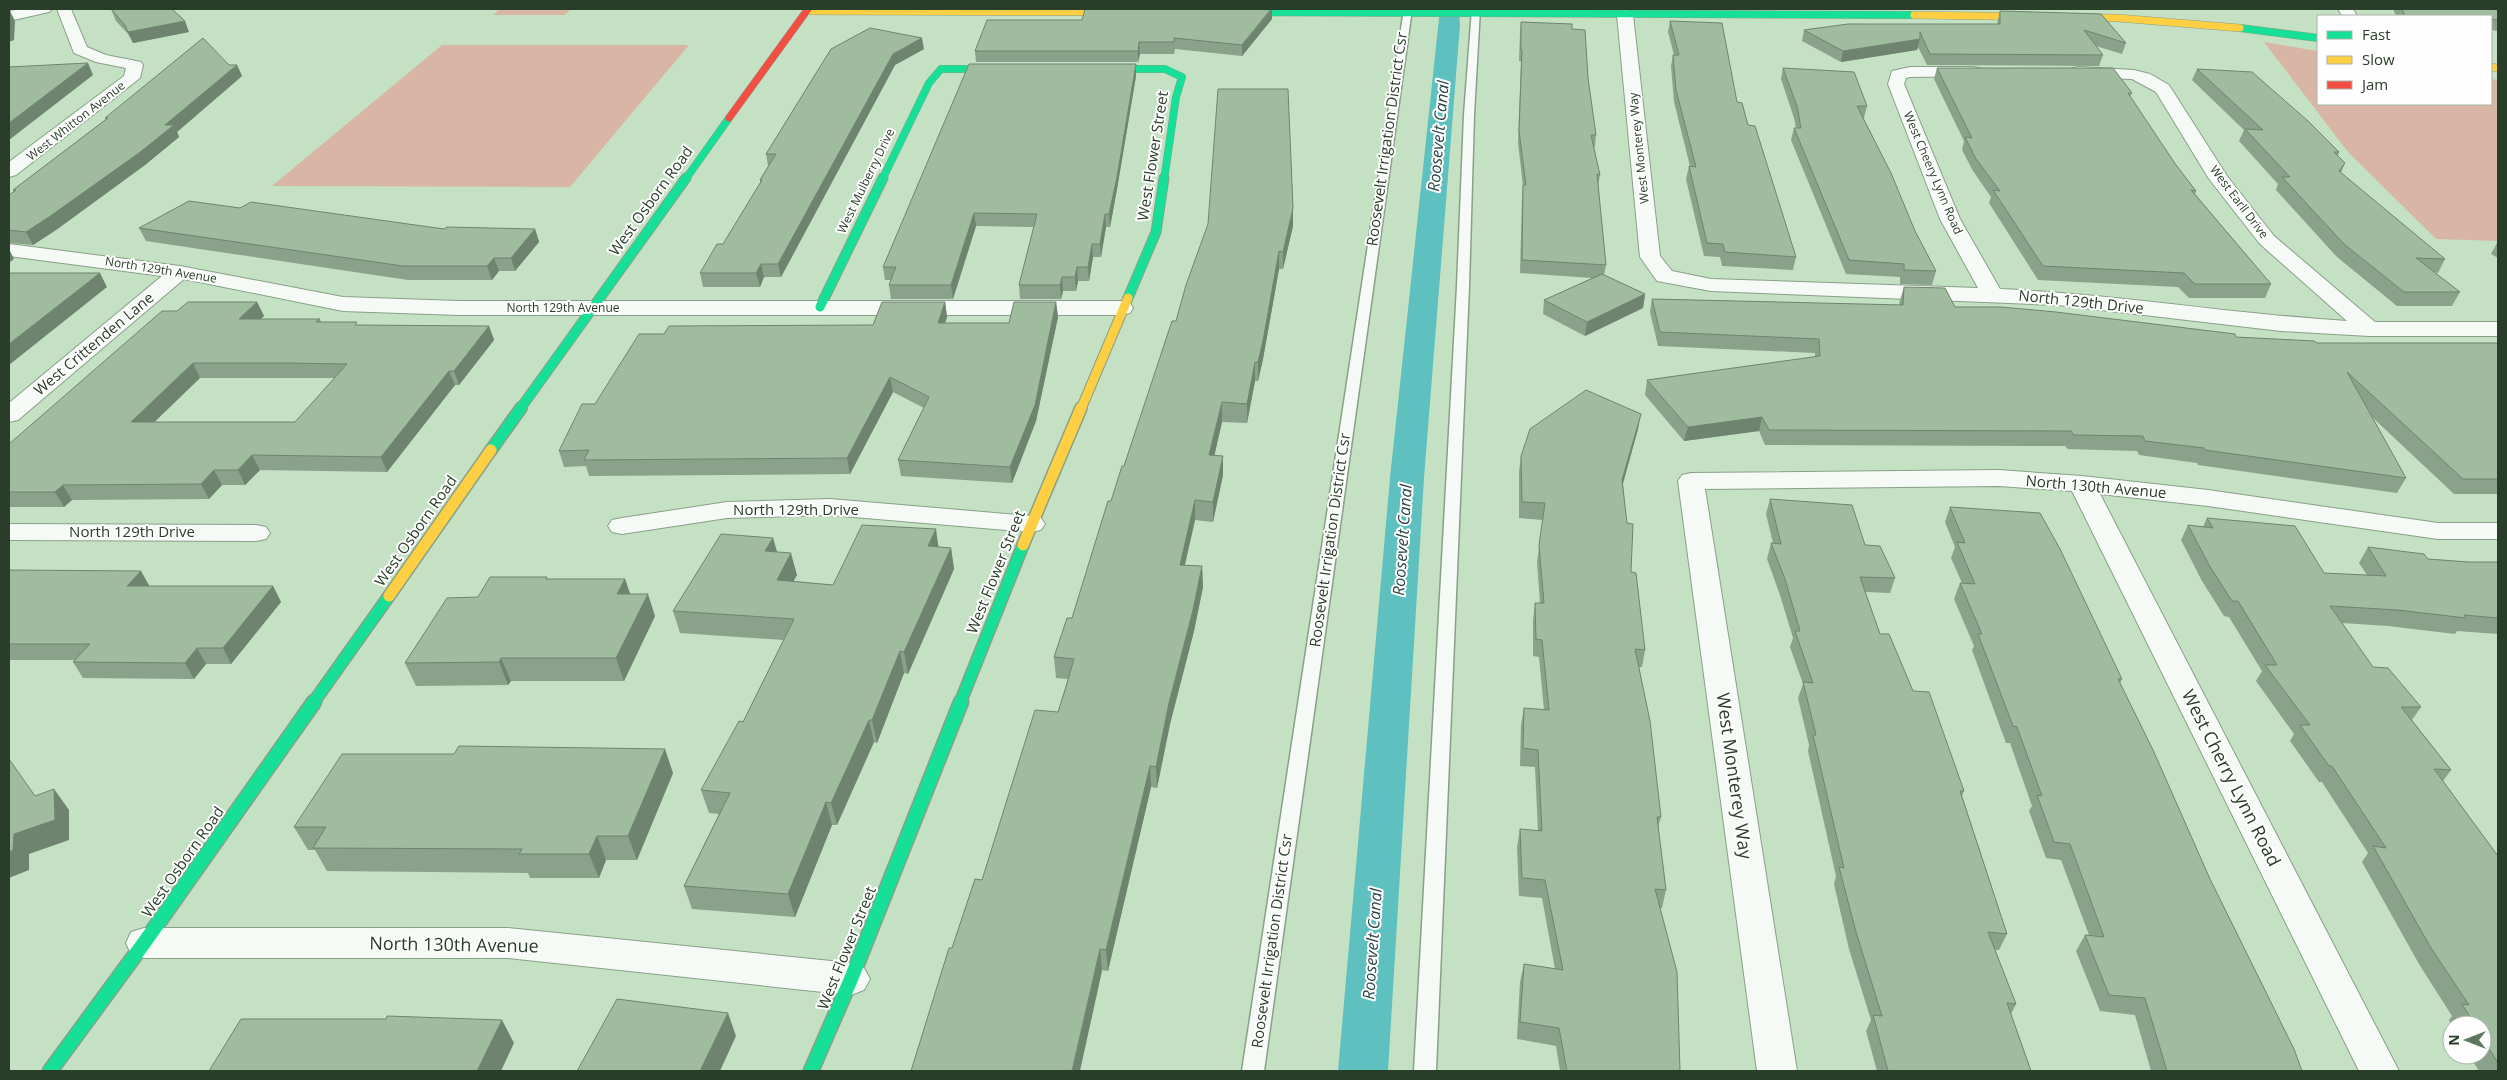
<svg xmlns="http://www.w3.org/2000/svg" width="2507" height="1080" font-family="'Open Sans',sans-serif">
	<rect width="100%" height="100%" fill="#c4e1c3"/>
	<path fill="#d9b5a5" d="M500 9H571L564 15H493Z
		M2264 42 2318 51V104H2491V79L2498 80V241L2436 239 2348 152Z
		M442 45H689L570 187 272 186Z"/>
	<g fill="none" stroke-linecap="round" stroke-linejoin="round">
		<path fill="#5ec0bf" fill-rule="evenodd" d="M1440 9H1459L1460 25 1424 478 1388 1071H1338L1390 478Z"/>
		<defs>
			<path id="lane" d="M1404 9H1412L1264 1071H1242Z
				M1472 9H1480L1474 115 1469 286 1436 1071H1414L1457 286 1464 115Z"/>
			<path id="street" d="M22 9H52L49 12 9 21V11Z
				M57 9H71L87 47 106 55 141 62 143 65 140 78 16 175 9 177V162L124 76 126 68 96 62 74 53Z
				M2338 9H2353L2357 16H2342Z
				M1625 10 1633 15 1660 256 1672 271 1711 279 1978 288 1940 219 1888 84 1892 71 1910 67H1973L1979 68 1981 72 1979 76 1910 77 1906 78 1904 84 1960 219 2000 289C2116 294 2231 314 2347 321L2260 244 2209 179 2156 92 2132 79 2079 77 2073 76 2071 72 2073 68 2079 67 2134 70 2150 74 2169 85 2227 176 2274 236 2375 322H2498V336H2369L2281 331 2058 305 1711 291 1657 281 1640 257 1617 15Z
				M9 244 180 266 343 297 458 301H1122L1130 303 1133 308 1130 313 1122 315H458L343 311 184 279 18 420 9 422V403L162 276 9 256Z
				M1999 470 2082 476 2208 490 2438 523H2498V539H2438L2208 506 2100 494 2399 1071H2359L2072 491 1999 486 1705 489 1797 1071H1757L1678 481 1682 475 1691 473Z
				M830 499 1031 516 1041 518 1045 524 1041 530 1031 532 830 515 727 518 622 534 612 532 608 526 612 520 622 518 727 502Z
				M9 524 256 525 266 527 270 533 266 539 256 541 9 540Z
				M144 928H508L851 963 864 968 870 979 864 990 851 995 508 958H144L131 954 126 943 131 932Z"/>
			<path id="fast-far3" d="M1233 12 1914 15
				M2240 28 2318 38
				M1100 69H1165L1182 77 1176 97 1164 180
				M685 180 729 118
				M882 180 929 83 941 69H1004"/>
			<path id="fast-far2" d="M1128 298 1156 232 1164 178
				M820 307 883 178
				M520 409 686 178"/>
			<path id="fast-far1" d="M491 450 521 408
				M313 703 389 596
				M960 703 1023 545"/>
			<path id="fast" d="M50 1071 144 943 314 702
				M811 1071 851 979 961 702"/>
			<path id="slow-far2" d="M807 11 1123 12
				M1914 15 2118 18 2240 28
				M2491 67 2498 68"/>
			<path id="slow-far1" d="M1081 409 1128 298"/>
			<path id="slow" d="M1023 545 1081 408
				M389 596 491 450"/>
			<path id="jam" d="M729 118 808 9"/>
		</defs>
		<use href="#lane" stroke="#89a088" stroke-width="3"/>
		<use href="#street" stroke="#89a088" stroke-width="2"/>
		<use href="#fast-far3" stroke="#89a088" stroke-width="8"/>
		<use href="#fast-far2" stroke="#89a088" stroke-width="11"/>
		<use href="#fast-far1" stroke="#89a088" stroke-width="14"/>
		<use href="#fast" stroke="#89a088" stroke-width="17"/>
		<use href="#slow-far2" stroke="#89a088" stroke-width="8"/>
		<use href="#slow-far1" stroke="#89a088" stroke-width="11"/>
		<use href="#slow" stroke="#89a088" stroke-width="14"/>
		<use href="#jam" stroke="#89a088" stroke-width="8"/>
		<use href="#lane" fill="#f6faf6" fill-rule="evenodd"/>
		<use href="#street" fill="#f6faf6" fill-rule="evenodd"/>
		<use href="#fast-far3" stroke="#16e098" stroke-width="7"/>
		<use href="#fast-far2" stroke="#16e098" stroke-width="9"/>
		<use href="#fast-far1" stroke="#16e098" stroke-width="11"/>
		<use href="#fast" stroke="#16e098" stroke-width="14"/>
		<use href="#slow-far2" stroke="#ffcf43" stroke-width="7"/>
		<use href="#slow-far1" stroke="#ffcf43" stroke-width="9"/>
		<use href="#slow" stroke="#ffcf43" stroke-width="11"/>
		<use href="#jam" stroke="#f24e42" stroke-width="7"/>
	</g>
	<path fill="#89a289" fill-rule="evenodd" d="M111 9 189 32 133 43 128 34 116 21Z
		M1272 9V19L1242 56 1175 49 1174 54H1140L1138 62H976L975 51 1082 20Z
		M2023 9H2085V10Z
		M2393 9H2498V31L2491 30V16H2396Z
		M2000 11 2101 14 2126 43 2122 54 2096 46 2103 55 2099 66 1927 65 1918 47 1917 50 1841 62 1802 41 1804 30 1997 24Z
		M1670 21 1737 102 1748 125 1796 257 1793 270 1722 266 1720 257 1704 256 1686 179 1689 166H1690L1674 102 1671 66 1673 55H1674L1668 32Z
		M1521 22 1572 29 1588 78 1596 135 1595 147H1593L1600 175 1598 186 1606 265 1604 275 1645 294 1643 308 1585 336 1543 314 1544 300 1592 278 1520 273 1522 198 1523 186 1518 143 1521 61H1519L1520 33Z
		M831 49H924L895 65 781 277H764L760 287H703L700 273 723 244 760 183V180L768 166 766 154Z
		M229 65H237L242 76 177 132 179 137 145 165 56 230 33 245 9 243V195L14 192 13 190 106 119 105 118Z
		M1783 68 1867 106 1864 118H1863L1915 231 1936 271 1932 285 1900 284V277L1846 274 1791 140 1794 128H1796L1794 118 1781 79Z
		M1937 68 2132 93 2130 97 2176 165 2196 191 2195 194 2271 284 2265 298H2189L2178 287 2038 280 1989 203 1991 197 1973 171 1962 150 1964 141 1934 79Z
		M2197 69 2339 152 2338 156 2345 163 2341 173 2445 259 2438 273 2434 272 2460 292 2452 306H2397L2337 257 2276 190 2278 184 2239 141 2244 130 2192 80Z
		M1136 76 1117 189 1110 227H1106L1101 257H1093L1089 281H1078L1076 291H1063L1061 299H1020L1019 285 1034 227 976 226 953 299H891L889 285 891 280H885L883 267Z
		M240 208 444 229H535L539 242 515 271H499L492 280H408L146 241 139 228Z
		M1293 208V226L1283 269H1279L1263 359 1258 381H1255L1247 423 1222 422 1214 455 1223 475 1213 522 1195 520 1185 565 1202 566 1203 587 1194 631 1170 724 1157 788 1151 787 1108 971 952 948 982 880 1058 712 1068 679 1056 678 1054 657 1072 618 1111 501 1124 466 1176 321Z
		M2498 241V258L2491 254Z
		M1904 287 1955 307 2236 337 2317 343H2498V494H2454L2372 417 2406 478 2397 493 2198 465 2197 463 2139 455 2137 451 2068 449 2065 446 1765 445 1759 431 1684 441 1645 395 1647 380 1815 357V353L1658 346 1650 312 1652 299 1899 305 1900 300Z
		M257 302 264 316 260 319H320L321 322 358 325 489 326 494 340 459 385H455L387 472 260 470 245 485H222L209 499 72 500 64 507H9V444L177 311ZM200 378H335L295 422H154Z
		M945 302 947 317 945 323H1009L1056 302 1058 317 1036 421 1012 483 901 476 898 460 924 408 893 392 850 474 589 476 586 466 564 467 559 451 595 404 664 334 873 325Z
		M1638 429 1623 484 1631 572 1645 650 1642 667H1639L1661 817 1658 827 1666 890 1662 908H1660L1680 1071H1560L1556 1046 1517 1039 1520 982 1524 964 1555 969 1542 898 1519 896 1517 847 1520 829 1538 831 1535 767 1520 766 1521 725 1524 708 1544 710 1539 657 1533 656V620L1535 603H1540L1537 562 1543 520 1519 518V472L1521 456Z
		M1770 499 1865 545 1895 578 1890 593 1865 592 1880 634 1913 691 1964 791 1962 796 2007 934 1999 950H1995L2016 1004 2011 1014 2031 1071H1877L1866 1031 1871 1020 1849 949 1834 884 1836 876 1808 751 1809 745 1798 698 1803 684 1790 647 1793 638 1780 595 1767 559 1771 543H1773L1766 514Z
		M1950 507 2122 679 2120 684 2210 879 2302 1071H2151L2135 1015 2100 1011 2076 951 2085 935H2089L2061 860 2046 858 2029 811 2032 806 2010 743H2006L1972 650 1974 646 1954 599 1960 583H1962L1951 558 1955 547 1945 522Z
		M2207 518 2324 573 2367 575 2359 563 2368 547 2428 559 2468 562H2498V634L2457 631 2455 634 2388 626 2342 623 2373 667 2421 707 2412 720 2451 770 2443 781 2498 856V1071H2479L2469 1055H2482V1025L2452 1026 2449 1020 2452 1016 2419 964 2362 862 2368 853 2322 782H2319L2290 741 2294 734 2256 681 2262 671 2229 617 2224 616 2202 581 2181 540 2188 525 2203 527Z
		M773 538 777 552 797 575 793 581 833 585 938 547 951 548 954 569 908 674 904 673 877 743 874 742 837 825H832L795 917 692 909 684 886 719 814 709 813 701 790 743 722 784 640 680 633 673 611Z
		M9 570 150 586H273L281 602 231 664H206L194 679 83 678 73 662 75 660H9Z
		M548 579H625L630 594 655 616 624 681H511L508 685 416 686 405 663 478 597Z
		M673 773 637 860H606L599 878H530L528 873 327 871 315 850H308L294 827Z"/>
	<path fill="#6f846f" d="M1272 9V19L1242 56V45Z
		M10 11 15 21 14 40 9 42V24Z
		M185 21 189 32 133 43 128 32Z
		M922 38 924 49 895 65 781 277 778 264 893 54Z
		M1920 39 1917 50 1841 62 1843 51Z
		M1139 42 1140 54 1138 62V51Z
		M88 63 93 75 9 140V123Z
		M1136 64V76L1117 189 1110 227 1109 214Z
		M237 65 242 76 177 132 179 137 145 165 56 230 33 245 26 232 165 125Z
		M1293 208V226L1283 269V252Z
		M974 213 976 226 953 299 951 285Z
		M1105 214 1106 227 1101 257 1100 244Z
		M535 229 539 242 515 271 511 258Z
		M1092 244 1093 257 1089 281 1088 267Z
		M9 249 14 259 9 263Z
		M1279 251V269L1263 359 1258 381V362Z
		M494 258 499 271 492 280 487 266Z
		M761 264 764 277 760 287 756 273Z
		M1077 267 1078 281 1076 291 1075 277Z
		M100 273 107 287 9 365V344Z
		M1062 277 1063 291 1061 299 1060 285Z
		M1645 294 1643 308 1585 336 1587 322Z
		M257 302 264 316 246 333 239 319Z
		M945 302 947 317 940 338 938 323Z
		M1056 302 1058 317 1036 421 1012 483 1010 467Z
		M489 326 494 340 459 385 454 371Z
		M1255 362V381L1247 423V404Z
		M193 363 200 378 139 437 131 422Z
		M449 371 455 385 387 472 381 457Z
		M890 377 893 392 850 474 847 458Z
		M1222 402V422L1210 475 1209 455Z
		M1641 414 1638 429 1619 497 1622 480Z
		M1762 417 1759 431 1684 441 1688 427Z
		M252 455 260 470 245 485 238 470Z
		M1223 456V475L1213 522V502Z
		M214 470 222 485 209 499 201 484Z
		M63 485 72 500 64 507 55 492Z
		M1195 500V520L1180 585V565Z
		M936 529 939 551 928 546Z
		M773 538 779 559 765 551Z
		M951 548 954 569 908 674 904 652Z
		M791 553 797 575 782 602 777 580Z
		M1202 566 1203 587 1194 631 1170 724 1157 788 1156 767 1169 703Z
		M141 571 150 587 127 586Z
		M625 579 633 602 617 594Z
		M273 586 281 602 231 664 223 648Z
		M648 594 655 616 624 681 616 658Z
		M197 648 206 664 194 679 185 663Z
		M900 651 904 673 877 743 872 720Z
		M501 658 511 681 508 685 499 662Z
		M869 720 874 742 837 825 831 803Z
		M665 749 673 773 637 860 628 836Z
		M1150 766 1151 787 1108 971 1106 950Z
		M54 789 69 810V840L29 854V870L9 878V852L14 834Z
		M826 802 832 825 795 917 788 894Z
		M597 836 606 860 599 878 589 854Z
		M1100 949 1102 971 1080 1071H1072Z
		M728 1013 736 1036 720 1071H700Z
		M502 1020 514 1043 501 1071H477Z"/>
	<path fill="#9fbc9f" stroke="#6f846f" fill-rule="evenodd" d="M111 9H172L185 21 128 32 125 25Z
		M1085 9H1271L1242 45 1174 38V42H1139L1138 51H975L987 20H1082Z
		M2402 9H2498V20L2491 19V16H2405Z
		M9 11H10L9 24Z
		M2000 11 2101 14 2126 43 2084 30 2103 55 1930 54 1920 32V39L1843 51 1804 30 1848 24H2000Z
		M1670 21 1722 23 1737 102 1742 103 1748 125 1755 126 1796 257 1725 252 1723 244 1707 243 1689 166 1696 167 1676 90 1673 55H1679Z
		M1521 22 1572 24V29L1585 30 1588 78 1596 135H1591L1600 175 1597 174 1606 265 1522 260 1523 185H1526L1519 131 1522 50H1521Z
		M870 28 922 38 893 54 778 264H761L756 273H700L717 244H723L762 180H760L776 154H766L831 49Z
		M203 38 229 65H237L165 125H174L139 153 49 217 26 232 9 230V195L16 190H13L108 118H105Z
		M88 63 9 123V67Z
		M969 64H1136L1117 177 1109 214H1105L1100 244H1092L1088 267H1077L1075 277H1062L1060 285H1019L1037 214 974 213 951 285H889L896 267H883Z
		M1783 68 1854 72 1867 106H1857L1891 173 1915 231 1936 271 1904 270V264L1849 260 1794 128H1801L1797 106Z
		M1937 68H2113L2132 93H2128L2176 165 2196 191 2191 190 2271 284H2195L2184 273 2043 266 1993 190 2000 191 1976 159 1965 137 1972 138Z
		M2197 69 2252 72 2308 121 2339 152H2334L2345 163 2339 171 2445 259 2416 258 2460 292H2404L2344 244 2282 177H2290L2245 129 2263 130Z
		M1218 89H1288L1293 208 1283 252 1279 251 1263 341 1258 362H1255L1247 404 1222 402 1209 455 1223 456 1213 502 1195 500 1180 565 1202 566 1193 610 1169 703 1156 767 1150 766 1106 950 1100 949 1072 1071H911L949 948H952L975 879 982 880 1035 710 1058 712 1065 690 1074 659 1054 657 1067 618H1072L1108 501H1111L1122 466H1124L1172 321H1176L1186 285 1208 224Z
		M189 201 240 208 251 202 444 229 447 227 535 229 511 258H494L487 266H403L139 228Z
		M9 273H100L9 344Z
		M1602 274 1645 294 1587 322 1544 300Z
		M1904 287 1945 288 1955 307H2001L2056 312 2235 334 2236 337 2314 341 2317 343H2498V479H2463L2347 372 2406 478 2205 450 2204 448 2145 441 2143 436 2074 435 2071 431 1769 430 1762 417 1688 427 1647 380 1820 356 1819 339 1660 332 1652 299 1903 305Z
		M188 302H257L239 319H320L316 322H357L355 325 489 326 454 371H449L381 457 252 455 238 470H214L201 484 63 485 55 492H9V444L162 311H177ZM193 363H288L347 364 295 422H131Z
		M882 302H945L938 323H1009L1014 302H1056L1035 405 1010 467 898 460 929 397 890 377 847 458 584 460 589 450 559 451 582 404H595L639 334H664L669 326 873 325Z
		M1586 390 1641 414 1622 480 1627 523 1633 524 1631 572 1636 573 1645 650 1635 649 1650 721 1661 817H1657L1666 890 1655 889 1677 972 1680 1071H1567L1559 1028 1520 1022 1524 964 1563 970 1545 880 1522 878 1520 829 1542 831 1538 750 1523 748 1524 708 1549 710 1542 640 1536 639 1535 603H1544L1539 545 1545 503 1522 502 1521 456 1530 429Z
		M1770 499 1852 505 1865 545 1880 546 1895 578 1860 577 1880 634H1889L1913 691 1929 692 1964 791H1960L2007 934 1988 932 2016 1004 2007 1003 2031 1071H1888L1873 1015 1882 1016 1856 932 1839 867 1844 868 1813 735H1816L1803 682 1813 683 1795 631H1800L1785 579 1771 543 1781 544Z
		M1950 507 2040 513 2060 549 2122 679H2118L2153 750 2210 879 2294 1049 2302 1071H2167L2145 998 2109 995 2085 935 2104 937 2070 844 2054 842 2037 795 2042 796 2017 727 2013 726 1978 634H1982L1960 583 1975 584 1957 542 1965 543Z
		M2207 518 2295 526 2324 573 2386 576 2368 547 2424 554 2428 559 2468 562H2498V618L2464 615 2466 618 2398 610 2330 606 2373 667 2388 668 2421 707H2401L2451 770 2434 769 2498 856V1063L2482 1037V1025H2475L2462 1004 2469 1005 2431 948 2373 846 2386 848 2332 766H2329L2300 725H2310L2265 665H2277L2238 601H2232L2209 565 2188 525 2213 528Z
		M862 525 936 529 928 546 951 548 904 652 900 651 872 720H869L831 803 826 802 788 894 684 886 730 793 701 790 739 721 743 722 794 619 673 611 721 534 773 538 765 551 791 553 777 580 833 585Z
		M9 570 141 571 127 586H273L223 648H197L185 663 73 662 90 644H9Z
		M490 577H547L546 579H625L617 594H648L616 658H501L499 662 405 663 447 598 478 597Z
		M459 746 665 749 628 836H597L589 854H519L522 849 313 848 326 827H294L342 754H454Z
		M9 759 35 796 54 789 55 820 14 834 13 850 9 852Z
		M617 999 728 1013 700 1071H577Z
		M387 1016 502 1020 477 1071H209L241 1019H386Z"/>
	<g text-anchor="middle" stroke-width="4" stroke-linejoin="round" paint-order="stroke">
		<g font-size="12" fill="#293e28" stroke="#fefefe">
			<text transform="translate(76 121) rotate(-38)" y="4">West Whitton Avenue</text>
			<text transform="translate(1639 148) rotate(-96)" y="4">West Monterey Way</text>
			<text transform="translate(1933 173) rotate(67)" y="4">West Cheery Lynn Road</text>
			<text transform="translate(866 181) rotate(-64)" y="4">West Mulberry Drive</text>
			<text transform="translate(2239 202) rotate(53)" y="4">West Earll Drive</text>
			<text transform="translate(161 270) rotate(9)" y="4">North 129th Avenue</text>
			<text x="563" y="312">North 129th Avenue</text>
		</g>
		<g font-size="15" fill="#293e28" stroke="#fefefe">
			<text transform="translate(1387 139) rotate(-82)" y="5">Roosevelt Irrigation District Csr</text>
			<text transform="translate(1153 156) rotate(-81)" y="5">West Flower Street</text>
			<text transform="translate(651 201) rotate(-54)" y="5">West Osborn Road</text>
			<text transform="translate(2081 302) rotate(6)" y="5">North 129th Drive</text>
			<text transform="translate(94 344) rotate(-40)" y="5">West Crittenden Lane</text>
			<text transform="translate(2096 487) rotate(5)" y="5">North 130th Avenue</text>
			<text x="796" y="515">North 129th Drive</text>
			<text transform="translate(416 531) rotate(-55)" y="5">West Osborn Road</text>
			<text x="132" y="537">North 129th Drive</text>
			<text transform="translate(1330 540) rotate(-82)" y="5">Roosevelt Irrigation District Csr</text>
			<text transform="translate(996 572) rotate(-68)" y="5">West Flower Street</text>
			<text transform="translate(183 862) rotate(-55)" y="5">West Osborn Road</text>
			<text transform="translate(1272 941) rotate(-82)" y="5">Roosevelt Irrigation District Csr</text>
			<text transform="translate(847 948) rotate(-68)" y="5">West Flower Street</text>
		</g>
		<g font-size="16" font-style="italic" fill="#2a4447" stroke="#fefefe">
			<text transform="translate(1438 136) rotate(-85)" y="6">Roosevelt Canal</text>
			<text transform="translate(1402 540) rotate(-86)" y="6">Roosevelt Canal</text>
			<text transform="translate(1372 944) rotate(-86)" y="6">Roosevelt Canal</text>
		</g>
		<g font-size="18" fill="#293e28" stroke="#fefefe">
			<text transform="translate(1734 776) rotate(82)" y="6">West Monterey Way</text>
			<text transform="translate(2231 778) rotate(63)" y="6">West Cherry Lynn Road</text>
			<text transform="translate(454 945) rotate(1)" y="6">North 130th Avenue</text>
		</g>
	</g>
	<rect width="2507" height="1080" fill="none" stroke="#293e28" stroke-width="20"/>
	<rect x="2317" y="15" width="175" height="90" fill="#fefefe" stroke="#a9b1a8"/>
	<rect x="2327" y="31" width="25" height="8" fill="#16e098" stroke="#a9b1a8"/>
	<text x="2362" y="40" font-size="15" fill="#293e28">Fast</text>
	<rect x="2327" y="56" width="25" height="8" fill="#ffcf43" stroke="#a9b1a8"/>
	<text x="2362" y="65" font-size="15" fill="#293e28">Slow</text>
	<rect x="2327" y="81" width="25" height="8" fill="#f24e42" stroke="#a9b1a8"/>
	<text x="2362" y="90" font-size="15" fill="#293e28">Jam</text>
	<g transform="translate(2467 1040) rotate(270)"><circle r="24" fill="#fefefe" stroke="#a9b1a8"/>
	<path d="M0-4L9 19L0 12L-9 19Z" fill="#5f775e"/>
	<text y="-8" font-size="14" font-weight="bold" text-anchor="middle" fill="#293e28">N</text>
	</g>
</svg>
